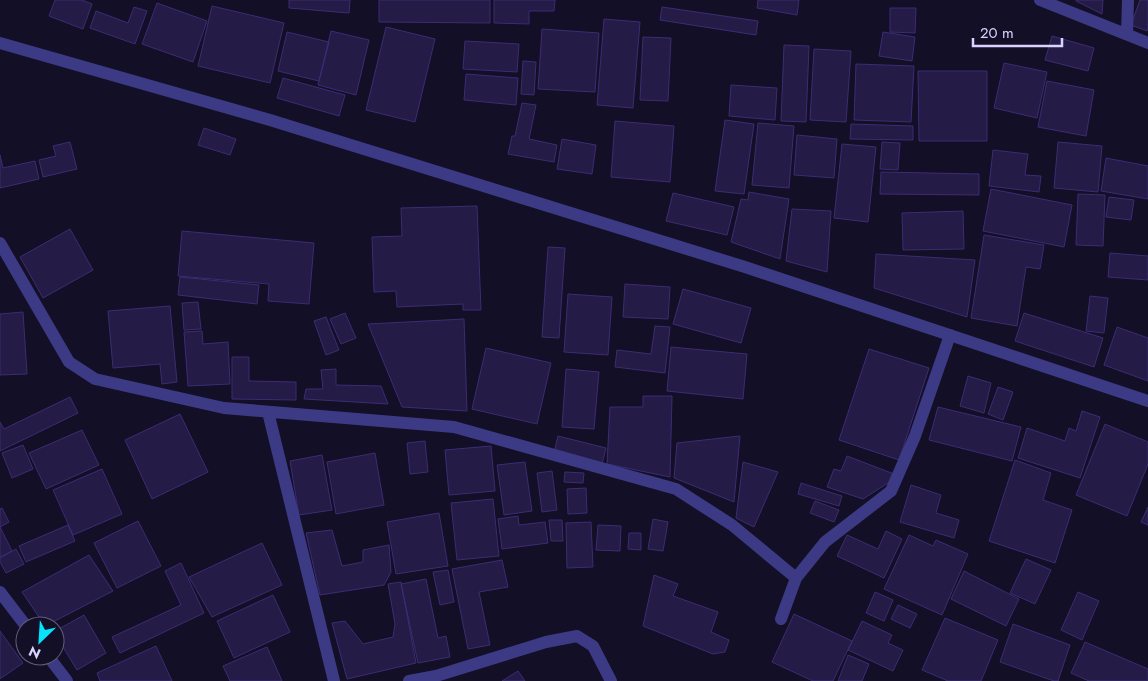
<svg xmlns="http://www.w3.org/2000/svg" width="1148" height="681" font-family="Jost,sans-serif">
	<rect width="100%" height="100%" fill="#130f26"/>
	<path fill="#241b47" stroke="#3b2d73" d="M55 0H82L92 4 83 29 49 16Z
		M289 0H350L349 13 289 8Z
		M379 0H490V23L379 22Z
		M494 0H555L554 11H529V24L494 23Z
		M758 0H799L797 15 757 8Z
		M1076 0H1103L1102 14 1076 1Z
		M1140 0H1148V27L1147 31 1131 25Z
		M157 3 207 21 193 62 142 44Z
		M212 6 284 23 270 83 198 66Z
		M134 7 147 11 135 44 90 28 96 11 128 23Z
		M662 7 758 21 756 35 660 20Z
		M890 8H916L915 33 890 32Z
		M604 19 640 22 633 108 597 105Z
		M386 27 435 39 415 122 366 110Z
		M542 29 599 33 595 92 538 89Z
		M331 31 369 40 356 95 318 85Z
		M287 32 329 42 319 81 278 71Z
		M883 32 915 37 912 61 879 56Z
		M1052 36 1094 48 1088 71 1045 60Z
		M643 37 671 38 668 101 640 100Z
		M465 41 519 44 517 72 463 69Z
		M784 45 809 46 806 122 781 121Z
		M814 49 851 51 846 122 810 120Z
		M523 61 536 62 534 95 521 94Z
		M1004 63 1047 72 1037 118 994 108Z
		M856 64 914 66 911 122 854 120Z
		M918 71H987V141H919Z
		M466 74 518 78 516 105 464 100Z
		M283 78 345 95 339 116 277 98Z
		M1047 81 1094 90 1086 136 1038 127Z
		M731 85 777 88 775 120 729 116Z
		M522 103 536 105 529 139 557 145 554 162 508 154 512 136H515Z
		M725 120 754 124 744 194 715 191Z
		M615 121 674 126 670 182 611 177Z
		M758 123 794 126 789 188 752 185Z
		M851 124 913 126V140L850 139Z
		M204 128 236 139 230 155 198 145Z
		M797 135 837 139 834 178 794 175Z
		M562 139 596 145 592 174 557 169Z
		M70 142 77 169 43 177 39 160 56 156 53 146Z
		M882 142 900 143 898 170 880 169Z
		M1058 142 1102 146 1098 192 1054 188Z
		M842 144 876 147 868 222 834 218Z
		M993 150 1028 154 1025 175 1041 176 1039 192 989 186Z
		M0 155 3 168 35 161 39 179 0 188Z
		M1106 158 1148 166V199L1101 191Z
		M881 172 979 174V195L880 194Z
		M991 189 1072 205 1064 247 983 231Z
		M749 192 789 199 780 259 731 242 741 199 748 200Z
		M673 193 734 207 727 235 666 221Z
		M1078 194 1105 195 1103 246 1076 245Z
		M1109 197 1134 200 1131 220 1106 217Z
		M477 206 481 310H463V304L397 307 396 291 374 292 372 237 402 236 401 208Z
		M792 209 831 211 827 272 786 261Z
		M963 211 964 249 903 250 902 213Z
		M70 229 93 270 43 298 20 257Z
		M182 231 314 243 309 304 268 301 269 284 178 276Z
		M984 235 1044 245 1040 269 1026 267 1017 326 971 318Z
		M548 247 565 248 559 338 542 337Z
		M1110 253 1148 256V280L1108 277Z
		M876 254 975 260 967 317 874 288Z
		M180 277 259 285 257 304 178 295Z
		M625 284 670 287 668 319 623 317Z
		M683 289 751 308 741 343 673 324Z
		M568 294 612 297 608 355 564 352Z
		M1090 296 1108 298 1104 333 1086 331Z
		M198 302 201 329 184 330 182 303Z
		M170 306 177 382 162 384 160 364 113 368 108 311Z
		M23 312 27 374 0 375V314Z
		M345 313 356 338 341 344 330 319Z
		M1024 313 1103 338 1094 367 1015 341Z
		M326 317 339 350 326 355 314 321Z
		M464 319 467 411 402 407 368 324Z
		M655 326 670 327 665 373 615 367 617 350 651 354Z
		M1117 327 1148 338V381L1104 365Z
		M202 331 203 344 228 342 230 384 188 386 184 332Z
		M671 347 747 354 743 399 667 391Z
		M486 348 551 363 537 424 472 409Z
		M869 349 929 368 899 460 839 440Z
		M232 357H249V381L296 382V400L232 399Z
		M336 369V385L381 386 388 404 304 399 306 389H323L321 370Z
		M566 369 599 372 594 429 562 427Z
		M968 376 991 383 984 413 960 406Z
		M998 387 1013 392 1003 420 988 414Z
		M643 396H672L670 477 607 464 610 407H643Z
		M70 397 78 413 0 451V422L4 429Z
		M938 407 1021 427 1012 461 929 440Z
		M1082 411 1100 417 1080 478 1018 458 1027 428 1065 441 1069 428 1076 431Z
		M180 414 208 472 152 499 125 440Z
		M1105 424 1148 442V464L1127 516 1076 495Z
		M82 430 99 465 46 489 29 453Z
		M558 436 606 448 602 464 554 453Z
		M740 436 734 502 674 478 677 443Z
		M425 441 428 472 410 474 407 443Z
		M23 445 33 469 12 478 2 453Z
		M491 446 495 491 449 495 445 450Z
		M375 453 384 505 336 514 327 462Z
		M322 455 332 510 299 515 290 461Z
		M847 456 894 474 891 481 863 499 827 487 834 469 841 471Z
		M1015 460 1051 473 1043 500 1072 510 1055 563 989 541Z
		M525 462 532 511 504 515 497 465Z
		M743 462 778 472 754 527 736 518Z
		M102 469 122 514 73 535 53 490Z
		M552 471 557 510 542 512 537 473Z
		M565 472 584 473 583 483 564 482Z
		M801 483 842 496 839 506 798 494Z
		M911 485 941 495 936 513 959 520 954 538 900 522Z
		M586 488 587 513 568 514 567 489Z
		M493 499 499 556 457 560 451 503Z
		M815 501 839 510 834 522 810 513Z
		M1148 507V525L1141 522Z
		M2 508 9 522 0 527 12 551 0 557V509Z
		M439 513 448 566 396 574 387 522Z
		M518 516 519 525 545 522 548 543 502 549 498 519Z
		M653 519 668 522 663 551 648 549Z
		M549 520H562L563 541H551Z
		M138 521 161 566 117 588 94 543Z
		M591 522 593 567 567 568 566 523Z
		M68 525 75 541 26 562 19 546Z
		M598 525 621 526 620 551 596 550Z
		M332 530 342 566 363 562V550L389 545 391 572 384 585 320 595 306 533Z
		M886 531 902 539 884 578 837 556 847 535 878 549Z
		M629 533H641V550L628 549Z
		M909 535 933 546 936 540 968 554 942 615 884 589Z
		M262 543 282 585 212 617 189 577Z
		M16 549 24 564 6 573 0 562V558Z
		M89 555 113 591 45 626 22 592Z
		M1026 559 1051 570 1035 604 1010 593Z
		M502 560 508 587 479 592 490 645 468 649 452 569Z
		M181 563 204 613 120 653 112 637 181 605 165 571Z
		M448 570 454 602 440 605 433 572Z
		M964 571 1019 599 1006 626 951 599Z
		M654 575 678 584 673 596 718 612 711 632 729 640 725 652 713 654 643 626Z
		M426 579 438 638 446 636 450 657 418 663 401 584Z
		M401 582 416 663 347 679 332 623 345 621 363 644 393 637 395 624 388 584Z
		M875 592 893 600 884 621 866 613Z
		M1078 592 1099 601 1082 640 1061 630Z
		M273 595 290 632 234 658 217 621Z
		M898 605 917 614 910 628 891 619Z
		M794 614 852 641 833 681H813L772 662Z
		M84 615 106 653 77 670 55 634V631Z
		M945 618 998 640 981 681H948L922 670Z
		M862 621 892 635 888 643 903 650 893 671 848 650Z
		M1013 624 1070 645 1058 681H1054L1000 662Z
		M0 631 23 663 0 679Z
		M1085 642 1148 669V681H1089L1071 673Z
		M156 646 172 681H100L97 673Z
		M267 647 282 681H230L223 666Z
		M848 655 869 664 862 681H838Z
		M518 671 525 681H502Z"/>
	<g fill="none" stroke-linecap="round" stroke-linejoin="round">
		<path stroke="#3d3a85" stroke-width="12" d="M1040 0 1148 43
			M1127 34 1128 0
			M0 243 69 362 95 379 224 408 454 427 676 489 732 525 796 578
			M268 412 334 681
			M0 592 26 626
			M781 619 796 578 825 542 891 491 915 436 950 335
			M48 656 67 681
			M409 681 436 676 546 642 577 636 593 646 611 681"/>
		<path stroke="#3d3a85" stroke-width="12" d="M0 43 270 120 745 267 1148 401"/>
	</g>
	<g transform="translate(40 641) rotate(205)"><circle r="24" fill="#130f26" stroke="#625e7d"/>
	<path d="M0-4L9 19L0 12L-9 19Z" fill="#00e5ff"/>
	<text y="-8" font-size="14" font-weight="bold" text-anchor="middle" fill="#d9d4ff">N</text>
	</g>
	<path d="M973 38v8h89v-8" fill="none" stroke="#d9d4ff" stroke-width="2.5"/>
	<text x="980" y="38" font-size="15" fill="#d9d4ff" stroke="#130f26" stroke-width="4" paint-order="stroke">20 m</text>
</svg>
